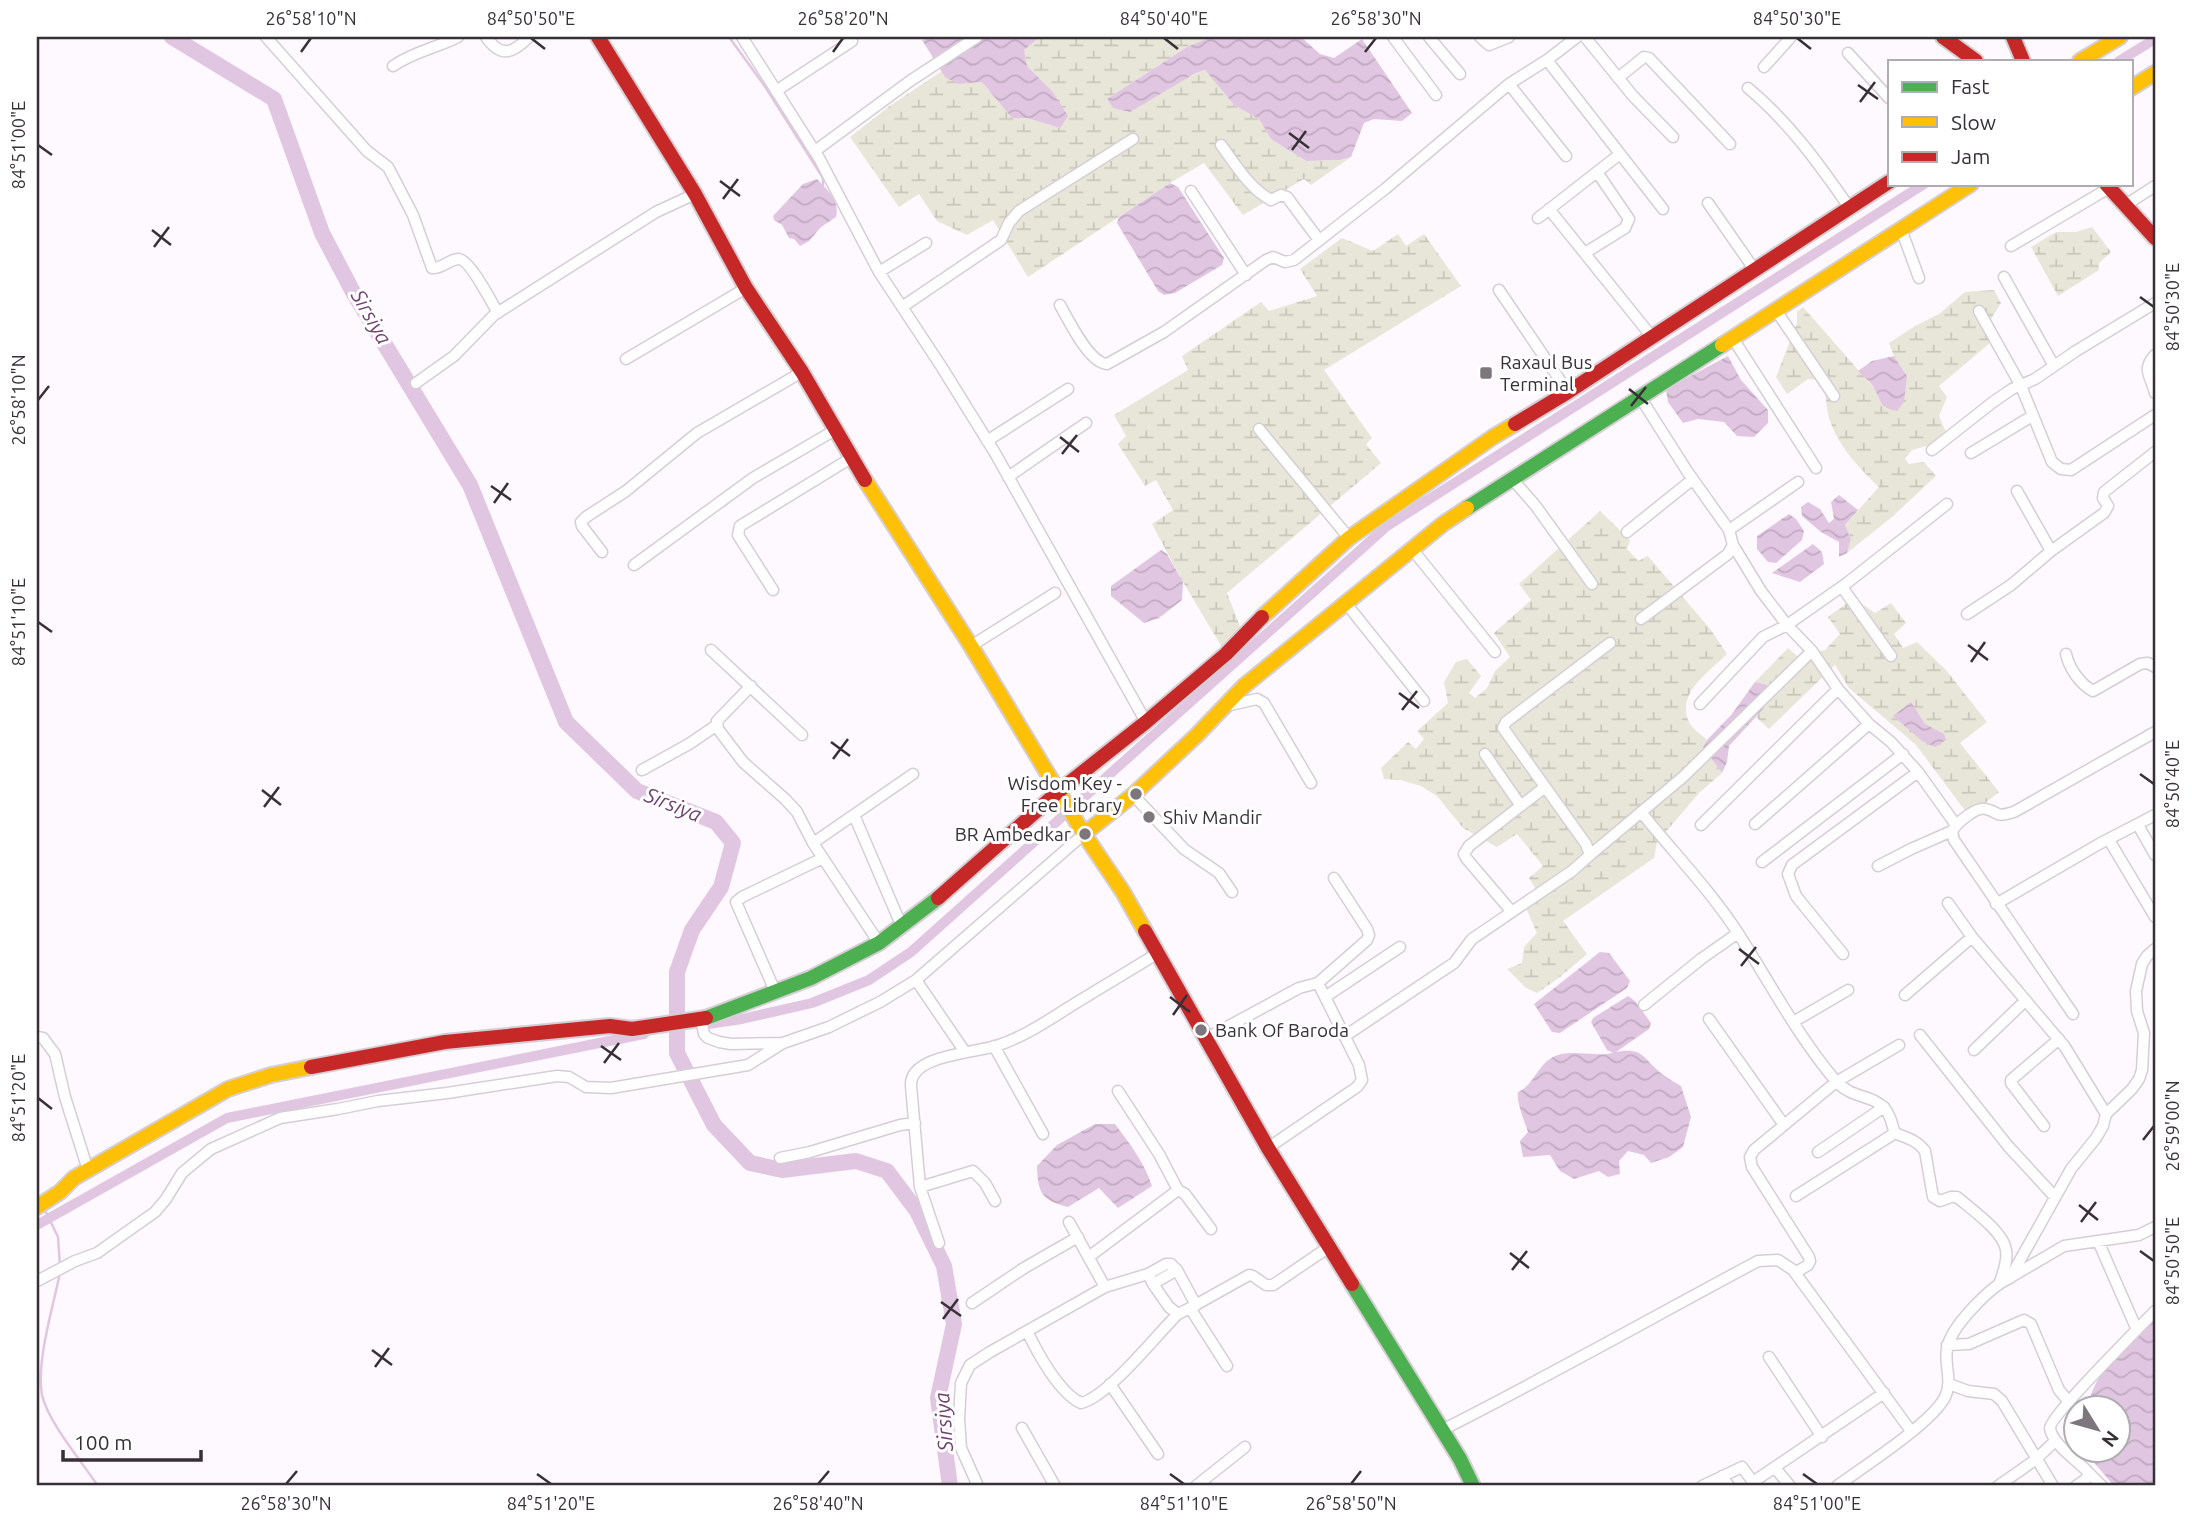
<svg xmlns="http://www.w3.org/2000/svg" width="2192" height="1523" font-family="Ubuntu,sans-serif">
	<defs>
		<pattern id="wetland-marsh" width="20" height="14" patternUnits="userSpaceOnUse" patternTransform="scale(1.75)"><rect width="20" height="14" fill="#e8e6d8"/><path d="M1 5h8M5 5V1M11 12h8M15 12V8" fill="none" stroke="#c8c6ba"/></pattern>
		<pattern id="water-waves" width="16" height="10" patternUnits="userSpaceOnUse" patternTransform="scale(1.75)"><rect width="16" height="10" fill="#e1c6e1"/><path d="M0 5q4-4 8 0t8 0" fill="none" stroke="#c2abc2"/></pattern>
	</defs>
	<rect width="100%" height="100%" fill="#fef9fe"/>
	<path fill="url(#wetland-marsh)" d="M1040 37H1210L1187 47 1107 99 1113 108 1205 70 1234 105 1259 119 1271 139 1306 161 1340 160 1351 157 1311 185 1304 179 1243 215 1204 163 1170 183 1028 277 993 220 967 235 937 221 919 194 899 207 850 137 891 105 942 71C951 86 966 83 982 82L1012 118H1027L1060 128 1052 91 1027 66 1024 50Z
		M2092 227 2111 252 2099 263V270L2058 296 2031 247 2056 232H2076Z
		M1398 234 1406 246 1424 234 1461 286 1324 370 1372 438 1366 444 1381 463 1227 593 1243 634 1223 649 1183 582 1152 524 1173 510 1156 480 1145 486 1118 444 1126 436 1114 415 1188 370 1182 356 1261 302 1269 311 1317 296 1300 269 1342 238 1373 251Z
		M1994 290 2001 303 1991 319 1997 337 1939 386 1947 397 1939 416 1946 432 1930 445 1912 450 1905 459 1909 464 1924 462 1936 476 1892 517 1847 553 1851 539 1845 525 1879 487C1859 468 1836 444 1829 417 1825 401 1828 397 1820 380L1808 379 1787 394 1776 377 1797 323V312L1803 307 1875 389 1907 376 1894 356 1889 343 1915 326 1939 314 1965 292Z
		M1600 511 1630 540 1627 549 1638 561 1648 556 1711 630 1727 654C1709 672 1674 694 1690 724 1694 730 1702 735 1707 740L1703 747 1722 773 1700 792 1657 842 1654 858 1563 921 1587 954 1560 977 1537 993 1526 988 1507 969 1522 963 1524 947 1537 933 1526 908 1540 896 1529 878 1543 866 1517 834 1497 847 1463 828 1437 796 1421 786 1400 780 1384 779 1381 768 1408 742 1416 749 1424 739 1417 731 1448 703 1444 682 1456 662 1467 659 1481 676 1469 693 1475 698 1487 688 1495 671 1510 657 1494 633 1531 600 1519 584Z
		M1854 598 1875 613 1891 603 1906 623 1894 634 1903 648 1917 642 1946 670 1987 722 1960 743 1999 792 1969 816 1916 745 1849 688 1835 665 1769 729 1756 717 1764 708 1768 685 1755 682 1788 648 1798 657 1825 650 1840 634 1828 617Z"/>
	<path fill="url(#water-waves)" d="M932 37H1040L1024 50 1027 66 1052 91 1068 116 1060 128 1027 118H1012L982 82 958 84 945 77 922 40Z
		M1210 37H1301L1320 54 1334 58 1362 39 1412 113 1402 121 1374 119 1364 123 1351 157 1340 160 1306 161 1271 139 1259 119 1234 105 1205 70 1194 74 1130 112 1113 108 1107 99 1187 47Z
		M817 179C828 191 840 200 836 217L821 227 809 241 800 246 794 239 789 238 782 225 774 220 773 216 803 184Z
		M1170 183 1178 187 1224 258 1222 265 1175 293 1164 295 1158 291 1117 223 1119 217Z
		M1728 356 1741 380 1768 410V423L1754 437 1737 436 1724 422 1698 419 1683 423 1668 402 1666 389Z
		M1894 356 1907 376 1904 402 1897 411C1878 407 1882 401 1874 388 1871 382 1863 376 1858 371L1872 361Z
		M1839 495 1858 510 1845 525 1851 539 1847 553 1839 557V542L1821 532 1802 516 1801 507 1808 502 1820 509 1829 523 1834 519 1831 502Z
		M1789 514 1796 519 1804 531 1802 540 1776 563 1768 562 1757 549V536Z
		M1813 544 1822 552 1824 564 1800 582 1772 573Z
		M1161 550 1167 554 1183 582 1182 600 1159 618 1144 623 1111 596V586Z
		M1755 682 1768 685 1764 708 1729 746 1727 762 1722 773 1703 747 1707 740 1732 714Z
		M1911 702 1925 724 1944 734 1946 740 1935 747 1922 741 1893 716Z
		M1600 952 1609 953 1630 981 1627 988 1560 1033 1552 1032 1534 1004Z
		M1628 996 1635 1001 1651 1023 1649 1029 1616 1052C1644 1047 1643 1059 1662 1074 1668 1079 1675 1082 1681 1086L1691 1117 1683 1147 1669 1157 1651 1163 1644 1155 1628 1151 1619 1161 1620 1174 1608 1177 1599 1171 1574 1179 1560 1171 1550 1155 1523 1157 1520 1141 1528 1132C1525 1122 1516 1102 1518 1092 1535 1085 1538 1061 1558 1055 1575 1050 1596 1057 1613 1053L1607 1050 1591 1022 1593 1018Z
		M1095 1124H1115C1130 1144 1144 1162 1152 1186L1118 1208 1099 1188 1068 1207C1041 1200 1038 1193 1037 1166L1057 1145Z
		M2155 1316V1486H2114L2086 1453V1450H2118V1408L2089 1407C2091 1372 2132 1341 2155 1316Z"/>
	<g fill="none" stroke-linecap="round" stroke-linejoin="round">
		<path stroke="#e1c6e1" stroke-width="2.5" d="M729 37 766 88 823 178V185
			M37 1193 40 1200
			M45 1210 58 1237 60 1266
			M60 1273C53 1307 36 1362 42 1395 48 1422 82 1462 98 1486"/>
		<path stroke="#e1c6e1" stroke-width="10" d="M2119 61 2155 39
			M701 1025 742 1019 812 1003 869 980 911 952 1387 526 1924 184
			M37 1225 227 1118 644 1034"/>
		<path stroke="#e1c6e1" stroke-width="16" d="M172 37 274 99 322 233 353 292 470 485 566 722 637 791 716 822 733 843 721 887 692 930 677 972V1053L714 1125 750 1163 782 1170 856 1161 887 1171 917 1211 944 1266 954 1324 938 1398 950 1486"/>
		<defs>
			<path id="street" d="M266 37 367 151 388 167 413 215 432 268C442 269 448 260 458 259 469 258 492 303 498 313
				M486 37C501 58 512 54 529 37
				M742 37 819 158 879 272 941 366 995 453 1146 722
				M1393 37 1436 95
				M1429 37 1460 74
				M1480 37 1489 45 1509 37
				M1585 37 1633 96 1673 137
				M1848 53 1889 98
				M1547 60 1663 209
				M393 66C413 52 436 48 458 37
				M1764 67 1791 37
				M1618 78 1644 57 1649 58 1730 144
				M1509 84 1566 156
				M1748 88C1789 122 1819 164 1849 207
				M776 91 852 41
				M1221 145C1236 165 1249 188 1271 200L1281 195 1287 197 1319 240
				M815 151 910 81 977 37
				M1191 191 1246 275
				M1708 203 1754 269
				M2124 206 2155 186
				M1549 209 1652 337
				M1538 218 1620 154
				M1901 229 1919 278
				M2011 246 2109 188
				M1585 253 1625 228 1629 219 1597 172
				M879 272 926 243
				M2004 277 2054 366
				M1499 290 1568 392
				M1060 305C1069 321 1089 363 1107 364L1164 332 1266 260 1273 257 1285 262 1294 260 1385 189 1509 84 1547 60 1577 37
				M902 307 1001 240 1009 223 1019 211 1133 139
				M1775 309 1834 396
				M1979 311 2021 386 2052 462 2061 469 2071 470 2155 415
				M1732 337 1816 468
				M2155 355C2141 370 2151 376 2155 393
				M626 359 746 288
				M416 383 454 356 494 315 656 212 695 194
				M1640 397 1687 471 1729 530 1733 545 1728 554 1641 619
				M1259 429 1349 538
				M987 441 1068 389
				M1932 450 1993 402 2012 389 2035 379 2076 351 2155 303
				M1971 453 2032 416
				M1008 477 1086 423
				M1513 480 1535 505 1592 584
				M2017 491 2051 551
				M1729 530 1798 482
				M1627 532 1693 479
				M1733 545 1761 591 1787 625 1812 651 1838 689 1869 724 1891 742 1918 772 1956 825
				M1412 549 1495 652
				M602 552 582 526 581 522 586 517 626 491 697 433 802 372
				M634 565 753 478 835 430
				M1842 587 1891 656
				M773 590 738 535 740 526 851 458
				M1345 602 1424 701
				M1967 614 2011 585 2051 551 2104 513 2108 506 2103 498 2104 492 2155 452
				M971 646 1055 593
				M711 650 802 735
				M2066 654C2069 668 2080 684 2093 691L2140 664 2148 663 2155 667
				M751 686 717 721 718 729 743 762 785 799 797 812 813 843 879 943
				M1700 704 1763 637 1787 625 1847 583 1947 504
				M1226 706 1257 699 1264 703 1311 783
				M1485 754 1521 806
				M642 770 689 744 717 725
				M1133 795 1184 849 1219 873 1232 892
				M1641 812C1673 852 1710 890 1738 933 1770 983 1797 1035 1835 1080 1852 1100 1871 1093 1885 1109 1891 1115 1892 1126 1895 1133 1907 1138 1917 1140 1925 1151L1933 1197 1940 1201 1951 1197H1957C1971 1209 2004 1232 2006 1250 2008 1261 2003 1272 2000 1282
				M854 815 902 927
				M1755 824 1869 724
				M1701 825 1838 689
				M2138 825 2155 855
				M2109 840 2155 917
				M813 843 913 774
				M1590 855 1683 777 1812 651
				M1762 862 1903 754
				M1878 866 1911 849 1952 831
				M1948 903 1972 937 2065 1047 2106 1114
				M1996 904 2099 844 2155 815
				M1512 912 1466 858 1464 854 1469 846 1545 787
				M1843 954 1796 896 1788 874 1792 865 1918 772
				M916 980 965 1052
				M775 991 736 902 742 897 823 858
				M1905 995 1972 937
				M1325 997 1400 947
				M1644 1005 1701 959 1738 933
				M2073 1014 1954 840 1952 831C1957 823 1976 806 1986 809 2002 813 1993 818 2014 812L2155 732
				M1709 1019 1784 1125
				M701 1020 704 1034 708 1038 719 1042 731 1044 783 1043 829 1027 880 1002 916 980 1084 834
				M1793 1022 1848 990
				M1920 1035 2008 1146 2055 1197
				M1345 1036 1454 963 1472 939 1572 871 1590 855 1586 844 1503 728 1506 722 1610 643
				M37 1037 43 1038 55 1054 65 1097 88 1170
				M1205 1039 1299 988 1318 983 1367 940 1369 935 1367 929 1334 878
				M994 1046 1043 1134
				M1974 1050 2025 1001
				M1118 1091 1159 1154 1178 1190
				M2044 1126 2011 1083V1080L2059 1039
				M1268 1148 1357 1087 1362 1080 1359 1065 1318 983
				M1818 1152 1884 1107
				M780 1158 810 1152 900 1125 915 1123
				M920 1187 973 1171 985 1183 995 1201
				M1796 1196 1895 1133
				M1069 1222 1105 1287
				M2098 1241 2137 1330
				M939 1243 920 1187 911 1086C909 1055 974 1053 996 1046 1024 1037 1047 1021 1071 1006 1100 988 1129 971 1158 953
				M1090 1256 1178 1190 1185 1194 1211 1229
				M1795 1273 1808 1265 1810 1261 1809 1257 1752 1167 1750 1157 1754 1150 1836 1082 1899 1045
				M1148 1274 1166 1264H1171L1177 1270 1196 1305
				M2011 1277 2064 1246 2139 1235 2155 1227
				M37 1281 75 1261 97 1253 155 1212 166 1199 182 1173 211 1149 280 1118 338 1109 378 1101 447 1093 557 1076 569 1077 586 1087 611 1088 748 1065 783 1043
				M1153 1284 1169 1307 1178 1314 1190 1308 1227 1366
				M972 1303 1024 1268 1078 1237
				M1190 1308 1249 1275 1253 1276 1266 1285H1273L1329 1247
				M1027 1331C1037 1352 1059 1393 1081 1403 1108 1397 1156 1335 1178 1314
				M1947 1345 1969 1344 2024 1320 2031 1324 2059 1390 2069 1402
				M1769 1357 1822 1437
				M1110 1384 1158 1454
				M1949 1384 1968 1391 1994 1394 2002 1401 2053 1486
				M1022 1428 1055 1486
				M1442 1430C1549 1376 1653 1317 1758 1261L1778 1260 1793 1270 1911 1431
				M1775 1468 1790 1486
				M2089 1473 2102 1486
				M1722 1476 1729 1486
				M1753 1482 1884 1393
				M978 1486 961 1448 959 1419 961 1383 970 1365 990 1352 1105 1287 1148 1274 1153 1284 1177 1270
				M1196 1486 1245 1447
				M1702 1486 1742 1467 1756 1486
				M1837 1486C1863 1467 1932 1423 1945 1397 1953 1381 1944 1365 1947 1349 1950 1327 1991 1286 2010 1278L2071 1169 2096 1138 2103 1126 2106 1114 2132 1089 2139 1079 2142 1070 2144 1033 2137 1011 2136 991 2142 964 2147 956 2155 949
				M1998 1486 2035 1460 2055 1441
				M2076 1486 2086 1479 2089 1473C2079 1462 2051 1443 2050 1428 2050 1416 2141 1326 2155 1311"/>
			<path id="fast" d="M1467 508 1722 345
				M706 1018 811 978 879 943 938 898
				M1352 1284 1460 1459 1473 1486"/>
			<path id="slow" d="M2080 61 2120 37
				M2131 88 2155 73
				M1722 345 1971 184
				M865 480 971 646 1084 834 1123 892 1145 931
				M1262 617 1349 538 1493 437 1515 424
				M1084 834 1133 795 1197 735 1244 686 1443 524 1467 508
				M37 1207 60 1192 74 1178 228 1089 271 1075 311 1067"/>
			<path id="jam" d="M598 37 695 194 746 288 802 372 865 480
				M1943 37 1976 61
				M2013 37 2023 61
				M2106 184 2155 238
				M1515 424 1568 392 1889 182
				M938 898 1059 791 1146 722 1226 654 1262 617
				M1145 931 1268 1148 1352 1284
				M311 1067 445 1042 610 1026 632 1029 706 1018"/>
		</defs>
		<use href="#street" stroke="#d5cfd5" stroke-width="13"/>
		<use href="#fast" stroke="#d5cfd5" stroke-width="18"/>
		<use href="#slow" stroke="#d5cfd5" stroke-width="18"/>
		<use href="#jam" stroke="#d5cfd5" stroke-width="18"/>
		<use href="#street" stroke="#fffeff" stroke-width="10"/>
		<use href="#fast" stroke="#4caf50" stroke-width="14"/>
		<use href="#slow" stroke="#ffc107" stroke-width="14"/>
		<use href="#jam" stroke="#c62828" stroke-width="14"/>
	</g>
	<path fill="none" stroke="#373137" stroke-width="2.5" d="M531 38 545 49M1164 38 1178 49M1797 38 1811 49M301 52 311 38M833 52 843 38M1365 52 1376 38M1858 85 1878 99M1860 102 1875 82M1289 133 1309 148M38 145 52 155M1292 150 1306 131M720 181 740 196M723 199 738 179M152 230 171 245M154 247 169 227M2140 297 2154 307M1629 389 1648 404M38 400 49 386M1631 406 1646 387M1060 437 1079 452M1062 454 1077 435M491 486 511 500M494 503 508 483M38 622 52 632M1968 645 1988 660M1971 662 1985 642M1399 693 1419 708M1402 710 1417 691M831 742 850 756M833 759 848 739M2140 774 2154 784M262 790 281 805M264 807 279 787M1739 949 1759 964M1741 966 1756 947M1170 997 1190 1012M1173 1015 1187 995M601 1046 621 1060M604 1063 619 1043M38 1098 52 1109M2143 1140 2154 1126M2079 1205 2098 1220M2081 1222 2096 1202M2140 1251 2154 1261M1510 1253 1529 1268M1512 1270 1527 1251M941 1302 961 1316M943 1319 958 1299M372 1350 392 1365M375 1367 389 1348M537 1474 551 1484M1170 1474 1184 1484M1803 1474 1817 1484M286 1484 297 1471M818 1484 829 1471M1351 1484 1361 1471"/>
	<g fill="#7d777d" stroke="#fff" stroke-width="2.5">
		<rect x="1479" y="366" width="14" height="14" rx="3.5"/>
		<circle cx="1136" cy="794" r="7"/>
		<circle cx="1149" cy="817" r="7"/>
		<circle cx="1085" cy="834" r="7"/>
		<circle cx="1201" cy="1030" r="7"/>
	</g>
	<g text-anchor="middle" stroke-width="6" stroke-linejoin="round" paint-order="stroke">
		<g font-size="19" fill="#373137" stroke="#fff" text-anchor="start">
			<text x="1500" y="369">Raxaul Bus<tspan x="1500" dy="22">Terminal</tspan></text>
			<text x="1122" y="790" text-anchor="end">Wisdom Key -<tspan x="1122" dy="22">Free Library</tspan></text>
			<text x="1163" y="824">Shiv Mandir</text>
			<text x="1071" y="841" text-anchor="end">BR Ambedkar</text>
			<text x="1215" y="1037">Bank Of Baroda</text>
		</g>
		<g font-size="21" font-style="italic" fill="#704272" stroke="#fff">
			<text transform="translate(371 317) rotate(60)" y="7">Sirsiya</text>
			<text transform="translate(673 805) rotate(22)" y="7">Sirsiya</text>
			<text transform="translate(944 1422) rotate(-94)" y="7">Sirsiya</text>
		</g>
	</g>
	<rect width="2192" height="1523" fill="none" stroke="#ffffff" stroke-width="77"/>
	<rect x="1888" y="60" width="245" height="126" fill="#ffffff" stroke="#afadaf" stroke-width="2"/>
	<rect x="1902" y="82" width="35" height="10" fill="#4caf50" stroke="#afadaf" stroke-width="2"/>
	<text x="1951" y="94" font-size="21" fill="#373137">Fast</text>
	<rect x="1902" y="117" width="35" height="10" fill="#ffc107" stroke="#afadaf" stroke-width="2"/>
	<text x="1951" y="130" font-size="21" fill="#373137">Slow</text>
	<rect x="1902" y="152" width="35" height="10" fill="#c62828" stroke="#afadaf" stroke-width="2"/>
	<text x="1951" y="164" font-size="21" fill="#373137">Jam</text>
	<g transform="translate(2097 1429) rotate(127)"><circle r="33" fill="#ffffff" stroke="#afadaf" stroke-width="2"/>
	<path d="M0-5L12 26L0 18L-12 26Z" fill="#7d777d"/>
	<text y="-10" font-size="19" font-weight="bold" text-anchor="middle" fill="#373137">N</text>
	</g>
	<path d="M63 1450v10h138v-10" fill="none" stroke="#373137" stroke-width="3.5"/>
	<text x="74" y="1450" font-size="21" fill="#373137" stroke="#ffffff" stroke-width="5" paint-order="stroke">100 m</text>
	<rect x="38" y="38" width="2116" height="1446" fill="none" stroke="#373137" stroke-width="2.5"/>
	<g font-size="18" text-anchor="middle" fill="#373137">
		<text x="311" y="25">26°58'10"N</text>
		<text x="531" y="25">84°50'50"E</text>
		<text x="843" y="25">26°58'20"N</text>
		<text x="1164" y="25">84°50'40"E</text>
		<text x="1376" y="25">26°58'30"N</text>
		<text x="1797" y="25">84°50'30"E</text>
		<text transform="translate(19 145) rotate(-90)" y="6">84°51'00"E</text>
		<text transform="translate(2173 307) rotate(-90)" y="6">84°50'30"E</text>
		<text transform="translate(19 400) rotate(-90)" y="6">26°58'10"N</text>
		<text transform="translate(19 622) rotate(-90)" y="6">84°51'10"E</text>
		<text transform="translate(2173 784) rotate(-90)" y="6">84°50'40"E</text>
		<text transform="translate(19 1098) rotate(-90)" y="6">84°51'20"E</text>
		<text transform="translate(2173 1126) rotate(-90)" y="6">26°59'00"N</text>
		<text transform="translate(2173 1261) rotate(-90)" y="6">84°50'50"E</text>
		<text x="286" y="1510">26°58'30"N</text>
		<text x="551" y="1510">84°51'20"E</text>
		<text x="818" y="1510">26°58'40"N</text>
		<text x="1184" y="1510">84°51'10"E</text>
		<text x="1351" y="1510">26°58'50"N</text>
		<text x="1817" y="1510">84°51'00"E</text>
	</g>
</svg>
